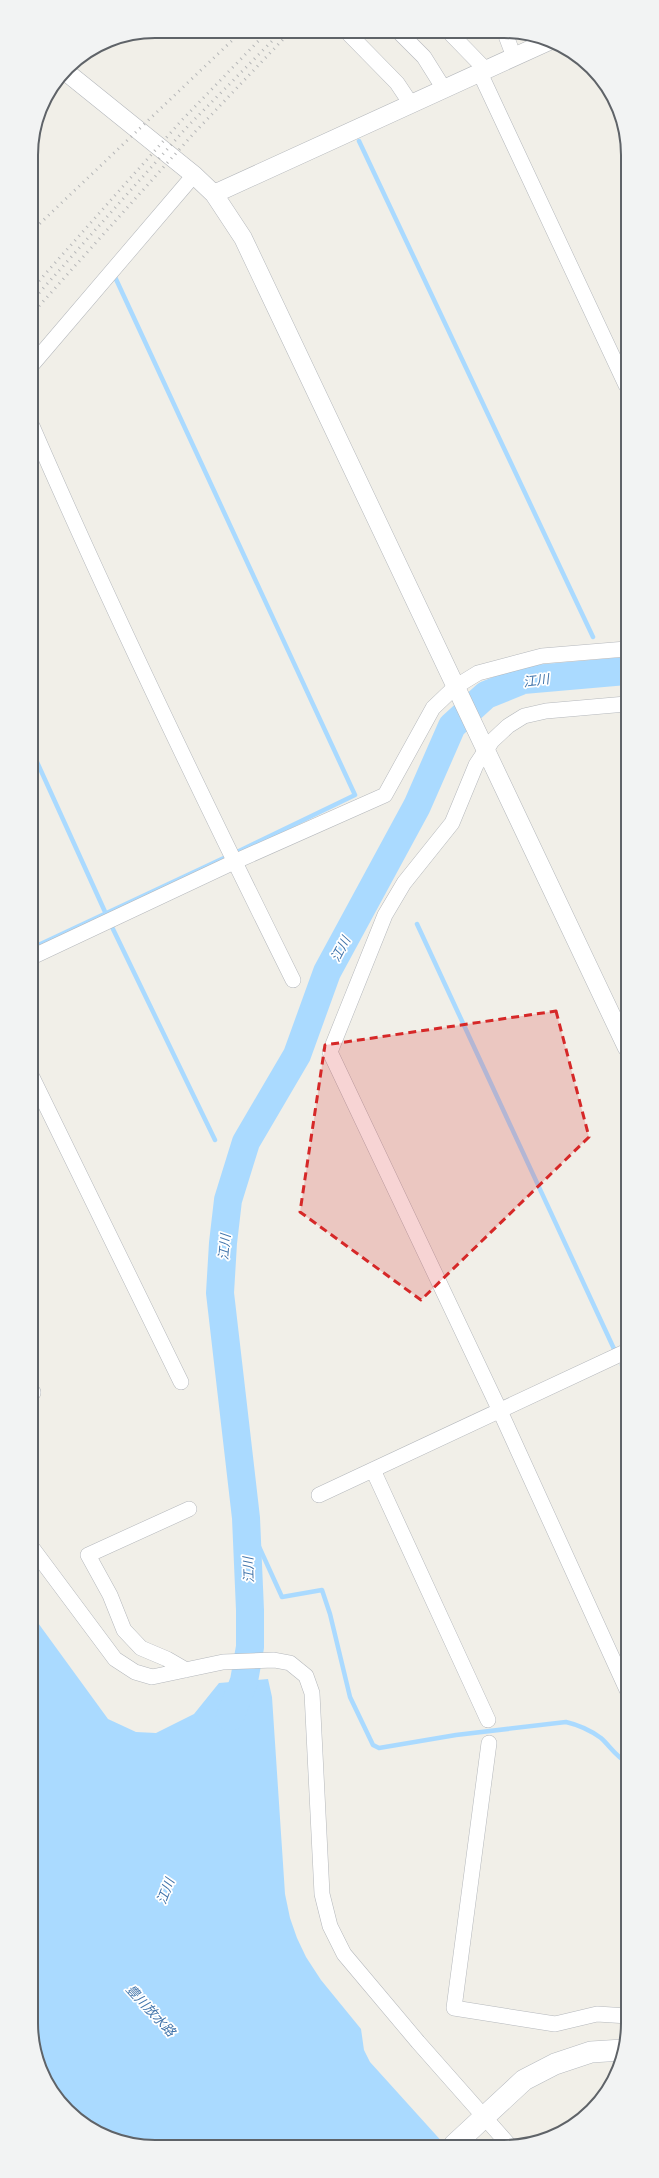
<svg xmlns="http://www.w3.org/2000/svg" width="659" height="2178" font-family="Overpass,'Noto Sans JP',sans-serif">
	<rect width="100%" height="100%" fill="#f1efe8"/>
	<path fill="#aadaff" d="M33 1616 108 1719 136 1732 156 1733 194 1714 219 1683 268 1679 272 1697 285 1894 290 1918 297 1938 306 1957 321 1980 361 2029 364 2050 370 2062 445 2145H131L100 2134 84 2122 42 2072 33 2047Z"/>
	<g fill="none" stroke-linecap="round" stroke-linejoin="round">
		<path stroke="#aadaff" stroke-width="4.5" d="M359 141 593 637
			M115 277 355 795 237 852
			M32 751 106 914
			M417 924 615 1351
			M112 927 215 1140
			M32 948 226 857
			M622 1365 627 1376
			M246 1518 282 1597 322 1590 330 1614 350 1697 373 1745 379 1748 456 1735 566 1722C579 1725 590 1730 601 1738 610 1746 616 1757 627 1762"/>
		<path stroke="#aadaff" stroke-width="28" d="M230 1717 244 1681 250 1647V1610L246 1518 220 1293 223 1243 228 1200 246 1142 297 1055 327 972 417 806 452 726 486 695 523 680 626 671"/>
		<defs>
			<path id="minor" d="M347 32 397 83 411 104
				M400 33 424 57 444 89
				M450 33 486 70
				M505 33 514 57
				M480 73 626 385
				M31 366 194 175
				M32 426C113 613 202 797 293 980
				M626 704 546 711 524 716 508 726 492 741 476 765 452 823 404 883 385 915 330 1052 500 1411 627 1690
				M32 957 234 862 385 795 433 708 455 687 478 673 542 656 626 649
				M32 1077 181 1382
				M33 1392V1393
				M373 1470 488 1720
				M319 1495 627 1351
				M33 1549 115 1659 135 1672 152 1677 223 1662 274 1660 290 1663 306 1676 312 1693 322 1894 330 1926 344 1954 418 2042 509 2145
				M186 1670 167 1659 141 1648 124 1630 110 1595 88 1555 189 1509
				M489 1743 454 2008 555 2024 597 2014 628 2016"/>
			<path id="tertiary" d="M65 71 194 175 214 194 243 238 627 1048
				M214 194 549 41"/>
			<path id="secondary" d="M454 2145 524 2080 555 2064 591 2052 623 2050"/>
		</defs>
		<use href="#minor" stroke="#b5b8bc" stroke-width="16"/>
		<use href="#tertiary" stroke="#b5b8bc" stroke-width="19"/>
		<use href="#secondary" stroke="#b6babf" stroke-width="22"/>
		<use href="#minor" stroke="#fff" stroke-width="15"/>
		<use href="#tertiary" stroke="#fff" stroke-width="18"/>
		<use href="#secondary" stroke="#fff" stroke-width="21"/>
		<path stroke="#b6b7b8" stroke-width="3" stroke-dasharray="1 5" stroke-linecap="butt" d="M31 232 241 32
			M31 290 182 120 267 32
			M31 302 188 126 281 32
			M31 315 195 132 290 32"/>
	</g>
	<path fill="#d62828" fill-opacity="0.2" stroke="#d62828" stroke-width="3" stroke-dasharray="8 5" stroke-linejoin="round" d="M556 1011 589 1137 421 1300 300 1212 325 1045Z"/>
	<g text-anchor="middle" stroke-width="3.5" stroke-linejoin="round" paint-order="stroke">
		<g font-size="13" font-style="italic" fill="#4174aa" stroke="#fff">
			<text transform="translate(536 680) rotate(-8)" y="5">江川</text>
			<text transform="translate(340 949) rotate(-62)" y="5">江川</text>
			<text transform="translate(224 1247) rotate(-85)" y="5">江川</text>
			<text transform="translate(248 1570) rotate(-92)" y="5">江川</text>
			<text transform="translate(165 1891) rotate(-69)" y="5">江川</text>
			<text transform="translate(151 2010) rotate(47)" y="5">豊川放水路</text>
		</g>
	</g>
	<path d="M0 0H659V2178H0ZM155 38H504A117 117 0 0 1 621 155V2023A117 117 0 0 1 504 2140H155A117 117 0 0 1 38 2023V155A117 117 0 0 1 155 38Z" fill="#f2f3f3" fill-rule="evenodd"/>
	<path fill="none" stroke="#5f6368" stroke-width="2" d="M155 38H504A117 117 0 0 1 621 155V2023A117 117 0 0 1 504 2140H155A117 117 0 0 1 38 2023V155A117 117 0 0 1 155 38Z"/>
</svg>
